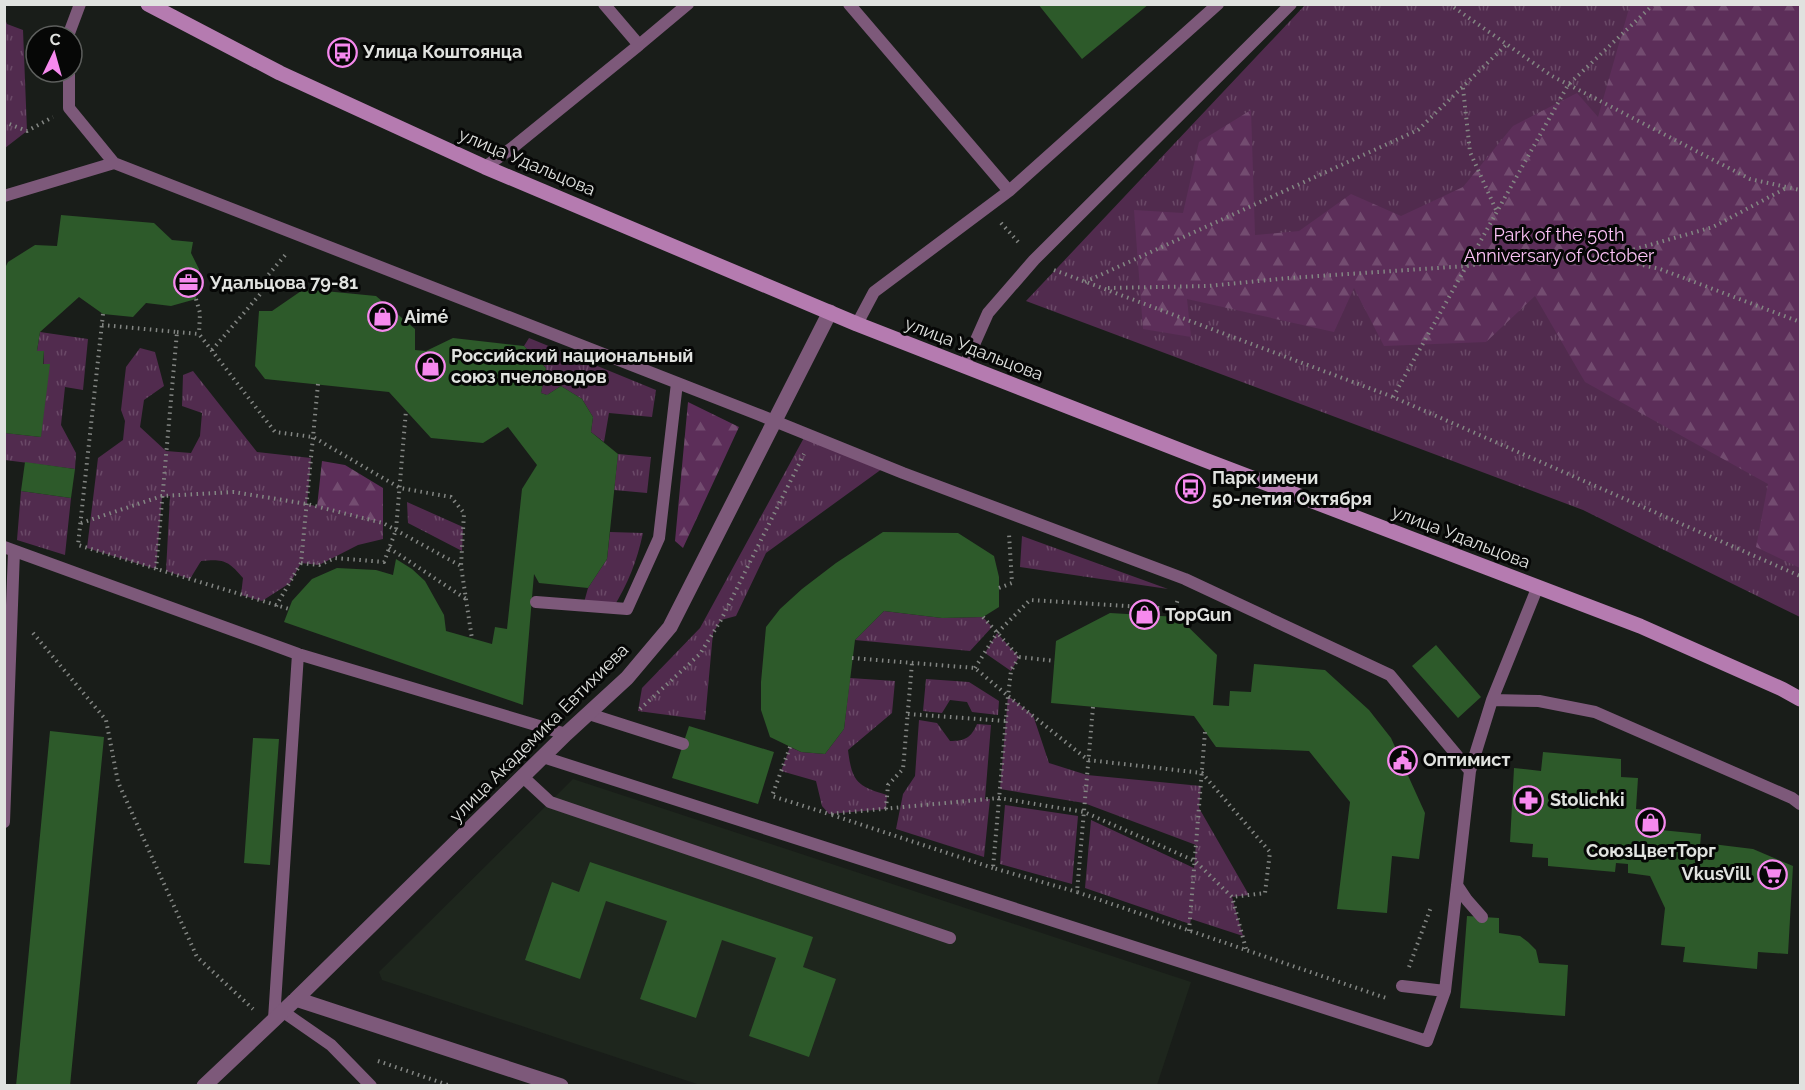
<svg xmlns="http://www.w3.org/2000/svg" width="1805" height="1090" font-family="Raleway,sans-serif">
	<defs>
		<pattern id="grass-tufts" width="24" height="20" patternUnits="userSpaceOnUse" patternTransform="scale(1.5)"><rect width="24" height="20" fill="#512b4e"/><path d="M3 7l-1-3M5 7V3M7 7l1-3M15 17l-1-3M17 17v-4M19 17l1-3" fill="none" stroke="#6a4967"/></pattern>
		<pattern id="forest-firs" width="22" height="20" patternUnits="userSpaceOnUse" patternTransform="scale(1.5)"><rect width="22" height="20" fill="#5c2e59"/><path d="M5 1l3.5 6h-7zM16 11l3.5 6h-7z" fill="#734c70"/></pattern>
	</defs>
	<rect width="100%" height="100%" fill="#191d19"/>
	<path fill="#1e261d" d="M573 779 1191 982 1157 1085 703 1086 382 980 379 972Z"/>
	<path fill="url(#grass-tufts)" d="M1305 5H1800V617L1583 510 1026 301Z
		M4 16 7 24 23 30 27 131 5 148Z
		M40 332 88 339 83 390 65 387 61 425 76 453 75 469 5 460V433L41 437 44 351H37Z
		M529 338 656 390 652 417 609 413 604 442 591 432 593 417 582 399 561 386 547 395 541 393 546 368 524 346Z
		M140 348 155 352 164 386 144 400 140 427 166 451 191 453 200 436 202 413 182 406 183 375 193 371 257 452 311 458 307 504 383 523V539L358 545 319 565 301 563 290 583 262 601 241 595 243 578C228 560 223 559 201 561L190 579 166 571 170 496 162 497 156 569 87 548 98 458 123 440 125 421 121 410 126 367Z
		M806 434 886 466 766 553 736 616 721 620 713 633 705 720 638 711 642 688 700 628Z
		M618 454 651 457 647 493 614 490Z
		M21 491 71 498 65 555 17 540Z
		M407 502 463 527 462 551 408 523Z
		M610 532 643 533C637 561 628 584 613 608L583 606 588 588 607 559Z
		M1022 536 1168 589 1020 567Z
		M884 611 942 618 983 617 992 627 970 651 855 640Z
		M997 633 1019 657 1011 671 985 653Z
		M850 678 895 681 892 713 848 750C852 782 857 786 887 795L886 809 829 814 822 806 816 781 781 771 790 747 801 752 825 754 844 729Z
		M926 679 969 682 999 701 998 715 972 712 967 702 950 700 942 713 923 711Z
		M1008 696 1033 715 1049 763 1087 775 1201 786 1199 808 1249 895 1232 897 1243 936 1191 919 1190 924 1085 888 1091 820 1194 868 1196 845 1084 803 1000 789Z
		M919 720 937 723 950 741C965 741 971 738 977 724L991 725 985 799H990L984 857 896 829 903 794 915 776Z
		M1005 805 1078 816 1072 884 1000 864Z"/>
	<path fill="url(#forest-firs)" d="M1630 5H1800V568L1756 547 1768 484 1585 382 1535 296 1486 342 1384 346 1354 288 1334 332 1187 299 1191 337 1143 329 1134 210 1183 213 1199 142 1251 110 1255 235 1299 231 1351 194 1401 216 1463 187 1513 126 1577 93 1598 117Z
		M688 402 739 427 683 548 675 541Z
		M322 461 345 465 383 488V523L317 507Z"/>
	<path fill="#2d5a2a" d="M1038 4H1149L1082 59Z
		M61 215 154 223 172 240 193 242 191 253 199 269 196 299 171 306 146 303 133 317 103 314 79 297 40 332 37 351H44L43 364H50L41 437 4 433V270L8 262 35 245 57 246Z
		M304 289 376 296 415 329V350L426 351 453 338 524 346 546 368 541 393 547 395 561 386 582 399 593 417 591 432 618 454 607 559 588 588 539 583 534 574 523 705 284 622 292 601 312 579 337 568 376 570 393 575 396 559 412 569 425 581 444 615 446 631 492 644 495 627 507 629 522 489 537 465 508 427 483 443 431 438 389 392 265 379 255 366 259 311H272Z
		M25 462 75 469 71 498 21 491Z
		M883 532 958 533 994 556 999 577V607L983 617 942 618 884 611 855 640 844 729 825 754 801 752 770 737 761 710V682L766 627 780 609 802 589 836 563Z
		M1110 613 1178 617 1217 655 1213 705 1229 706 1230 691 1251 692 1254 664 1325 670 1369 710 1391 738 1425 813 1419 859 1392 856 1387 913 1337 909 1350 802 1309 751 1216 747 1194 716 1051 703 1056 641Z
		M1436 645 1481 697 1458 718 1412 666Z
		M689 726 774 752 758 804 672 778Z
		M50 731 104 737 70 1086H16Z
		M253 738 279 739 270 865 244 863Z
		M1543 752 1621 759V777L1638 778 1636 809 1663 812 1661 830 1701 834 1700 846 1712 844 1753 849 1793 866 1788 954 1758 952 1757 969 1683 962 1685 947 1661 945 1665 908 1650 876 1628 873V864L1616 863 1615 872 1548 866V858L1532 857 1533 844 1510 842 1514 768 1541 771Z
		M590 862 813 937 803 967 836 979 809 1057 749 1036 776 958 722 940 696 1018 640 999 667 921 606 901 580 979 525 960 552 882 579 892Z
		M1467 916 1499 918V933L1520 936 1528 942 1536 950 1539 963 1568 965 1565 1016 1460 1008Z"/>
	<g fill="none" stroke-linecap="round" stroke-linejoin="round">
		<path stroke="#838683" stroke-width="4" stroke-dasharray="1.5 4.5" stroke-linecap="butt" d="M1449 4 1552 76 1750 179 1800 190
			M1463 88 1470 152 1497 212
			M4 122 27 131 53 117
			M1001 223 1020 244
			M1608 257 1660 269 1800 322
			M1054 270 1393 397 1800 576
			M1085 282 1418 130 1506 45
			M1108 288 1208 286 1289 278 1467 266 1507 260 1607 257 1713 227 1788 187
			M196 299 200 313 199 334
			M103 314 78 545 289 609
			M102 325 177 332 156 569
			M177 332 199 334 275 432 313 437 400 488 451 497 464 513 461 566
			M212 350 262 292 263 281 287 253
			M1393 397 1568 85 1654 4
			M81 523 162 496 234 492 307 504 383 523 461 566 472 639
			M389 548 466 599
			M301 563 319 565 335 558 384 562 396 530 406 410
			M999 588 1012 583 1009 534
			M276 606 301 563 318 384
			M983 617 1019 657 1055 661
			M33 633 106 720 118 782 197 957 253 1009
			M1019 657 1011 671 1008 696 1088 760 1202 773 1270 852 1265 893 1232 897
			M852 658 975 668 1008 696 993 868 1077 892
			M975 668 997 633 1030 600 1175 609 1178 599
			M1093 707 1077 892 1386 998
			M640 709 700 654 721 620 804 454
			M908 714 1006 721
			M790 747 772 796 829 814 999 798 1084 812 1195 861 1232 897 1246 949
			M886 809 888 785 903 769 912 663
			M832 815 993 868
			M1189 931 1205 732
			M1409 967 1431 907
			M378 1061 451 1086"/>
		<path stroke="#7d597a" stroke-width="12" d="M604 4 639 45 688 4
			M849 4 1009 191
			M68 36 80 4
			M69 72V108L114 163
			M485 167 512 148 639 45
			M4 196 114 163 757 414 903 473 1185 579 1390 675 1470 771
			M857 324 874 292 1009 191 1218 4
			M964 367 988 313 1034 260 1291 4
			M4 547 298 654 566 734
			M536 602 627 609 659 538 677 383
			M1492 700 1539 701 1595 712 1792 798 1800 804
			M589 714 683 744
			M543 757 1427 1041 1445 991
			M523 777 550 802 950 938
			M4 822 14 551
			M1457 885 1467 900 1482 917
			M1402 986 1445 991 1470 771 1492 700 1538 586
			M282 1011 331 1045 371 1086
			M274 1019 298 654"/>
		<path stroke="#7d597a" stroke-width="15" d="M296 999 561 1086
			M204 1086 296 999 566 734 627 678 670 627 830 312"/>
		<path stroke="#b57bb0" stroke-width="15" d="M148 4 280 73 485 167 857 324 1205 460 1640 626 1782 689 1800 699"/>
	</g>
	<defs>
		<symbol id="bus-ring" viewBox="-11 -11 22 22"><circle r="9.5" fill="#060706" stroke="#f689ee" stroke-width="1.5"/><path d="M-5-6H5V4H4V6H2V4H-2V6H-4V4H-5ZM-3.5-4V0h7V-4ZM-3.5 1.2v1.5H-2V1.2ZM2 1.2v1.5H3.5V1.2Z" fill="#f689ee"/></symbol>
		<symbol id="office-ring" viewBox="-11 -11 22 22"><circle r="9.5" fill="#060706" stroke="#f689ee" stroke-width="1.5"/><path d="M-6-3h4V-5.5h4V-3h4V5H-6ZM-1-4.5V-3h2v-1.5ZM-6 0V1H6V0Z" fill="#f689ee"/></symbol>
		<symbol id="shop-ring" viewBox="-11 -11 22 22"><circle r="9.5" fill="#060706" stroke="#f689ee" stroke-width="1.5"/><path d="M-5-2.5h2.3a2.7 3.5 0 0 1 5.4 0H5L5.5 6h-11ZM-1.5-2.5h3a1.5 2.3 0 0 0-3 0Z" fill="#f689ee"/></symbol>
		<symbol id="civic-ring" viewBox="-11 -11 22 22"><circle r="9.5" fill="#060706" stroke="#f689ee" stroke-width="1.5"/><path d="M-.6-6.5H3V-4.5H.6V-3L4-1V1h2V6H-6V1h2V-1L-.6-3ZM-1.2 2.5V6h2.4V2.5Z" fill="#f689ee"/></symbol>
		<symbol id="pharmacy-ring" viewBox="-11 -11 22 22"><circle r="9.5" fill="#060706" stroke="#f689ee" stroke-width="1.5"/><path d="M-2-6h4v4h4v4h-4v4h-4v-4h-4v-4h4Z" fill="#f689ee"/></symbol>
		<symbol id="supermarket-ring" viewBox="-11 -11 22 22"><circle r="9.5" fill="#060706" stroke="#f689ee" stroke-width="1.5"/><path d="M-6-5.5h2.5l.6 2H6L4.5 2H-2.5L-4.4-4H-6ZM-1.5 3.2a1.3 1.3 0 1 0 .1 0ZM3 3.2a1.3 1.3 0 1 0 .1 0Z" fill="#f689ee"/></symbol>
	</defs>
	<g fill-rule="evenodd">
		<use href="#bus-ring" x="326" y="36" width="33" height="33"/>
		<use href="#office-ring" x="172" y="266" width="33" height="33"/>
		<use href="#shop-ring" x="366" y="300" width="33" height="33"/>
		<use href="#shop-ring" x="414" y="350" width="33" height="33"/>
		<use href="#bus-ring" x="1174" y="472" width="33" height="33"/>
		<use href="#shop-ring" x="1128" y="598" width="33" height="33"/>
		<use href="#civic-ring" x="1386" y="744" width="33" height="33"/>
		<use href="#pharmacy-ring" x="1512" y="784" width="33" height="33"/>
		<use href="#shop-ring" x="1634" y="806" width="33" height="33"/>
		<use href="#supermarket-ring" x="1756" y="858" width="33" height="33"/>
	</g>
	<g text-anchor="middle" stroke-width="6" stroke-linejoin="round" paint-order="stroke">
		<g font-size="18" font-weight="bold" fill="#e0e2df" stroke="#060706" text-anchor="start">
			<text x="363" y="58">Улица Коштоянца</text>
			<text x="210" y="289">Удальцова 79-81</text>
			<text x="404" y="323">Aimé</text>
			<text x="451" y="362">Российский национальный<tspan x="451" dy="21">союз пчеловодов</tspan></text>
			<text x="1212" y="484">Парк имени<tspan x="1212" dy="21">50-летия Октября</tspan></text>
			<text x="1165" y="621">TopGun</text>
			<text x="1423" y="766">Оптимист</text>
			<text x="1550" y="806">Stolichki</text>
			<text x="1651" y="857" text-anchor="middle">СоюзЦветТорг</text>
			<text x="1751" y="880" text-anchor="end">VkusVill</text>
		</g>
		<g font-size="18" fill="#e0e2df" stroke="#060706">
			<text transform="translate(527 162) rotate(23)" y="6">улица Удальцова</text>
			<text transform="translate(974 349) rotate(21)" y="6">улица Удальцова</text>
			<text transform="translate(1461 537) rotate(21)" y="6">улица Удальцова</text>
			<text transform="translate(539 733) rotate(-45)" y="6">улица Академика Евтихиева</text>
		</g>
		<g font-size="18" fill="#fdc2f7" stroke="#060706">
			<text x="1559" y="241">Park of the 50th<tspan x="1559" dy="21">Anniversary of October</tspan></text>
		</g>
	</g>
	<rect width="1805" height="1090" fill="none" stroke="#e0e2df" stroke-width="12"/>
	<g transform="translate(54 54) rotate(5)"><circle r="28" fill="#060706" stroke="#5d5f5d" stroke-width="1.5"/>
	<path d="M0-4.5L10 22L0 15L-10 22Z" fill="#f689ee"/>
	<text y="-9" font-size="16" font-weight="bold" text-anchor="middle" fill="#e0e2df">С</text>
	</g>
</svg>
